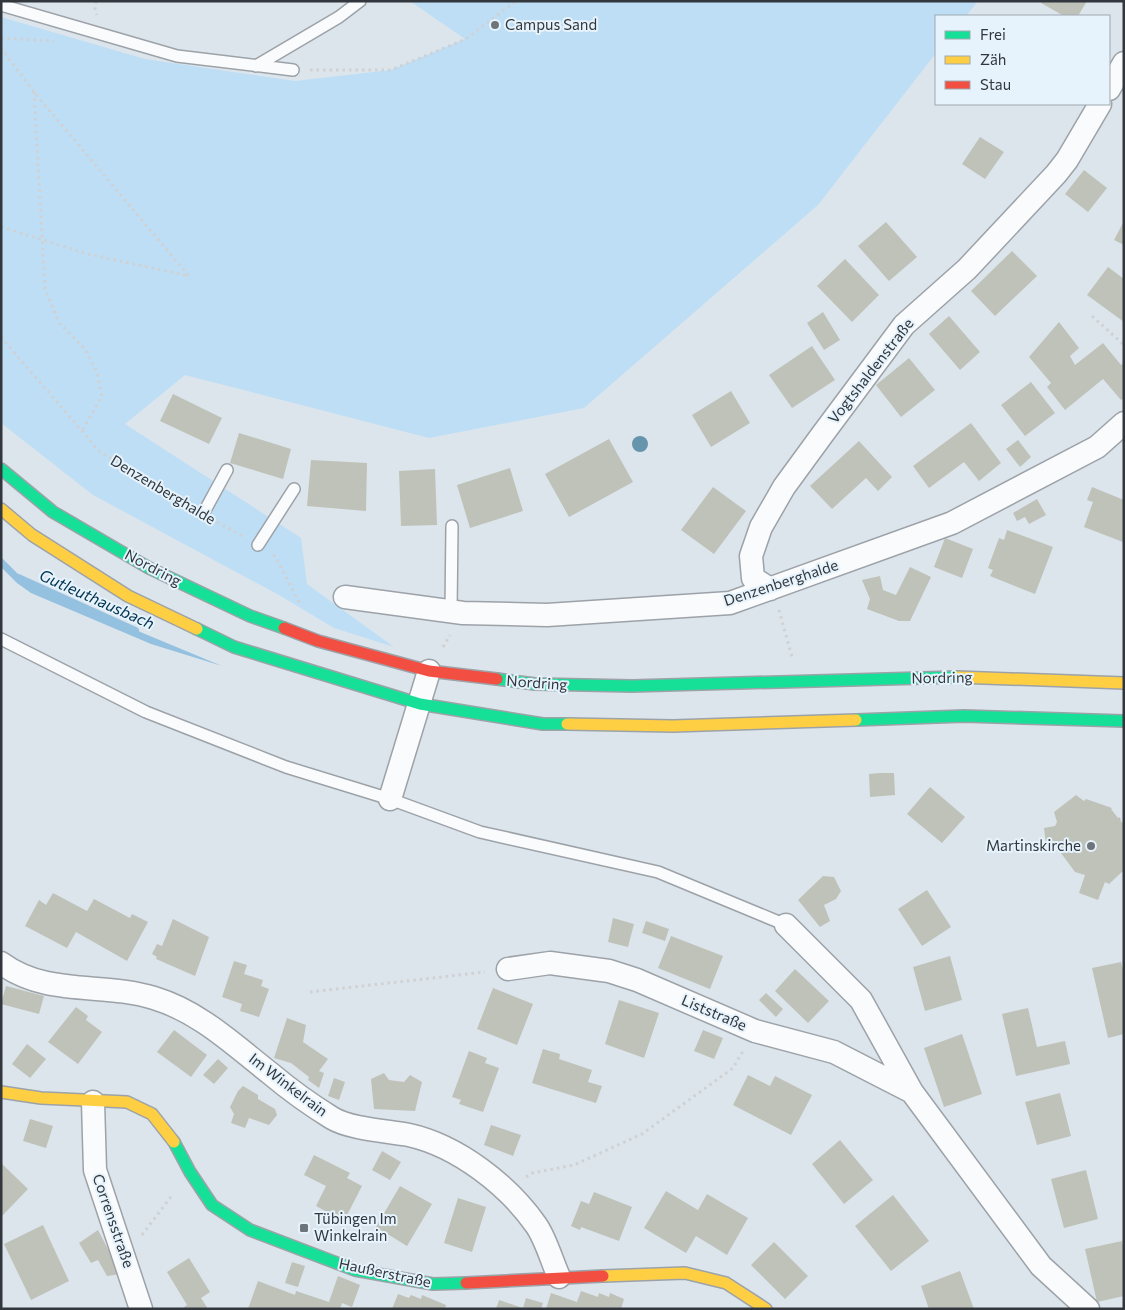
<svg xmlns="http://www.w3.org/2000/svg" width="1125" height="1310" font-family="Commissioner,sans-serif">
	<rect width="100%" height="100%" fill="#dce5ec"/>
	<path fill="#bedef6" d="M410 1H978L966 16H936V53L818 205 584 408 429 438 185 375 125 424 301 538 307 584 394 647 334 628 279 595 93 495 1 423V17L145 59 295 81 391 70 465 39Z"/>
	<path fill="#95c1e0" d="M1 557 30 586 222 666 151 644 31 593 17 583 1 567Z"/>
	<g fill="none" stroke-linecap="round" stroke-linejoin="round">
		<path stroke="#95c1e0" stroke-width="8" d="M18 578 135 631"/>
	</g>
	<path fill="#bfc2b8" d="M1042 1H1087L1078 16H1064L1041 3Z
		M980 137 1004 152 985 179 962 164Z
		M1084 170 1107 188 1088 212 1065 194Z
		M1124 221V245L1114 240Z
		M886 222 917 257 889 281 858 246Z
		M1012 251 1037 276 995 316 971 291Z
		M845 259 879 295 852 322 817 286Z
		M1108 267 1124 279V322L1087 295Z
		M823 312 840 340 824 350 807 323Z
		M949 316 980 352 960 370 929 334Z
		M1059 322 1079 348 1070 356 1075 365 1103 343 1121 365 1124 362V398L1121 400 1103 379 1065 410 1047 387 1051 383 1029 357Z
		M812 346 835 380 792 408 769 375Z
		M909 358 935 390 901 417 876 385Z
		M1031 382 1055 413 1025 436 1001 405Z
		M731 391 750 423 711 447 692 415Z
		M173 394 222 418 209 444 160 421Z
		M971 423 1001 463 979 481 964 462 929 488 913 466Z
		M239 433 291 449 283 479 230 463Z
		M609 439 633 482 569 517 545 474Z
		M1018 440 1031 457 1020 467 1006 449Z
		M859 441 892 477 878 491 866 478 832 509 810 486Z
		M311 460 367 463 366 511 307 506Z
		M510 468 523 511 470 528 457 485Z
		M435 469 437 525 401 526 399 471Z
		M713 487 746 511 714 554 681 530Z
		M1092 487 1124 500 1123 542 1084 527 1093 502 1087 500Z
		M1037 499 1046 515 1029 524 1025 517 1017 521 1013 513Z
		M1007 530 1053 547 1035 594 990 576 993 570 988 568 999 538 1004 540Z
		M945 538 973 549 962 578 934 567Z
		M910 567 931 577 910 621H899L867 609 870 599 862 580 880 576 883 590 896 595Z
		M880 773H894L895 795 870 797 869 774Z
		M930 787 965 817 942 843 907 814Z
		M1076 795 1084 801 1086 799 1112 808 1111 809 1118 818 1119 817 1121 819 1120 820 1124 825V870L1109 884 1105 882 1098 900 1079 893 1085 875 1075 872 1058 849 1057 844H1046L1044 828 1055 826 1057 822 1054 812Z
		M823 876 834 877 841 891 836 899 824 905 830 921 820 927 798 900Z
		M927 890 951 927 922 946 898 909Z
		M53 893 87 911 94 899 130 918 132 914 148 922 127 961 76 932 67 948 25 926 39 900 46 905Z
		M613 918 634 924 628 947 608 942Z
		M173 919 209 937 195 976 156 959 157 957 152 954 157 944 162 946Z
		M646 921 669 929 665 941 642 933Z
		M671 936 723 956 710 989 658 968Z
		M950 956 962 1000 925 1011 913 967Z
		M234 961 247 965 244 974 263 980 261 986 269 989 259 1017 240 1011 242 1004 222 997Z
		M1121 962 1124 975V1034L1108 1038 1092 968Z
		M795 969 829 1001 808 1023 775 991Z
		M6 986 44 996 39 1014 1 1004Z
		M493 988 533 1004 517 1045 477 1029Z
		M766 993 783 1009 776 1017 759 1000Z
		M619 1000 659 1013 644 1058 605 1044Z
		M76 1007 88 1016 86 1020 102 1032 78 1064 48 1042Z
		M1028 1008 1037 1047 1065 1041 1070 1064 1016 1076 1002 1014Z
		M287 1018 306 1025 303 1042 328 1059 319 1071 324 1073 319 1088 308 1080 309 1077 291 1063 274 1058Z
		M174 1030 207 1055 191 1077 157 1052Z
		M703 1030 723 1038 714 1059 694 1051Z
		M962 1034 982 1094 944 1107 924 1048Z
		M27 1044 46 1059 30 1078 12 1064Z
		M543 1049 560 1054 559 1059 592 1070 588 1082 602 1086 596 1103 532 1083Z
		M469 1051 487 1058 485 1063 499 1068 483 1112 459 1104 461 1100 452 1097Z
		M218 1059 228 1068 214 1084 203 1075Z
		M384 1073 389 1080 404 1082 410 1075 422 1082 415 1111 374 1109 371 1079Z
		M748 1075 770 1086 775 1076 812 1095 791 1135 733 1105Z
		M334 1078 345 1082 339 1100 328 1096Z
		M243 1086 258 1095V1099L275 1109 277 1115 269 1125 249 1118 245 1128 231 1123 234 1114 230 1107 238 1091Z
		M1060 1093 1071 1136 1037 1145 1025 1102Z
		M30 1119 53 1126 46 1148 23 1141Z
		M491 1125 521 1135 513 1156 484 1145Z
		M840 1140 873 1180 844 1204 812 1164Z
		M382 1151 401 1162 390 1180 372 1170Z
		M314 1155 350 1173 347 1178 362 1186 344 1221 316 1206 326 1186 304 1175Z
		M1 1163 28 1189 1 1217Z
		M1086 1170 1098 1219 1064 1228 1051 1179Z
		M400 1186 432 1204 407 1246 376 1227Z
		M666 1191 698 1210 707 1194 748 1218 727 1255 696 1236 686 1253 644 1228Z
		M594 1192 632 1207 619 1241 581 1227 580 1230 571 1226 581 1201 589 1204Z
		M893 1195 929 1241 891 1271 855 1226Z
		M458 1198 486 1207 472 1252 444 1243Z
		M43 1225 69 1281 31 1300 4 1244Z
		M98 1230 110 1253 121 1274 107 1276 98 1260 91 1263 79 1243Z
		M1122 1241 1124 1251V1296L1097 1302 1085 1249Z
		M774 1242 808 1276 785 1299 751 1265Z
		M189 1258 210 1292 201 1298 208 1309H182L187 1305 167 1272Z
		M292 1262 305 1266 298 1287 285 1283Z
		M960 1271 974 1309H929L921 1286Z
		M338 1276 360 1285 352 1307 342 1303 340 1309H248L258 1281 295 1295 296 1291 329 1302Z
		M581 1291 598 1297 599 1293 609 1297 610 1293 624 1299 621 1309H546L551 1293 577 1302Z
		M398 1294 409 1298 411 1295 421 1299 422 1295 446 1305 445 1309H392Z
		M526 1298 543 1303 541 1309H496L499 1300 523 1308Z"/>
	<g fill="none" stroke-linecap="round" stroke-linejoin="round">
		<defs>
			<path id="lane" d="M1 5 177 56 293 70
				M256 66 339 17 360 1
				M203 514 227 470
				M258 545 294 489
				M451 611 452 526
				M1 639 146 712 286 767 390 799 480 832 658 872 786 925"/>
			<path id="street" d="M1109 89 1124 63
				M770 589 753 578 751 556 761 527 784 487 822 435 904 325 967 269 1056 174 1067 160 1100 104
				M345 597 463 613 547 615 730 603 952 523 1097 447 1124 423
				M390 799 429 671
				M786 925 861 1000 912 1092
				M1 963C47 997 103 982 154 998 200 1012 234 1045 271 1074 290 1090 311 1105 332 1118 350 1129 388 1131 409 1135 458 1146 508 1185 536 1225 546 1239 552 1262 559 1277
				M508 969 550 963 609 971 637 980 755 1031 834 1052 912 1092 1041 1266 1088 1309
				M93 1102 95 1170 141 1309"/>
			<path id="fast" d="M1 469 53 512 149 568 250 616 284 628
				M197 629 234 647 420 704 543 724H567
				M497 679 535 684 632 686 957 677
				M856 720 964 716 1124 721
				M174 1142 190 1172 212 1205 250 1230 355 1270 433 1284 466 1283"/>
			<path id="slow" d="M1 509 32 535 128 596 197 629
				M957 677 1124 683
				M567 724 673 726 856 720
				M1 1092 41 1098 127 1102 152 1114 174 1142
				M603 1276 685 1273 726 1283 766 1309"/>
			<path id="jam" d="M284 628 318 641 429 671 497 679
				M466 1283 603 1276"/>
		</defs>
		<use href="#lane" stroke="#9ca2a8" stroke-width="14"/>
		<use href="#street" stroke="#9ca2a8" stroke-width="25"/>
		<use href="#fast" stroke="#9ca2a8" stroke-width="14"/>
		<use href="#slow" stroke="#9ca2a8" stroke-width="14"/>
		<use href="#jam" stroke="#9ca2a8" stroke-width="14"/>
		<path stroke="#cfd1d3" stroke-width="3" stroke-dasharray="2.5 4" stroke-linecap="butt" d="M96 1 95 9 97 15
			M1 38 54 41
			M1 48 34 92 189 276 88 254 1 227
			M310 70H391L466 39 516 1
			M34 92 45 289 59 323 85 349 97 372 102 396 82 431
			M1092 316 1124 345
			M1 337 100 452 188 504
			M217 522 242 536
			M273 555 275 556 301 606
			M779 610 792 657
			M443 647 450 635
			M310 992 485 972
			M526 1177 532 1173 574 1165 642 1134 733 1068 743 1051
			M142 1235 173 1194"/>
		<use href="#lane" stroke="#fafbfc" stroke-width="11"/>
		<use href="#street" stroke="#fafbfc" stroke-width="22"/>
		<use href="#fast" stroke="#16e098" stroke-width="11"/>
		<use href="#slow" stroke="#ffcf43" stroke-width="11"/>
		<use href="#jam" stroke="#f24e42" stroke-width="11"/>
	</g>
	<circle fill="#6694ad" cx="640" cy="444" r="8"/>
	<g fill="#6d747a" stroke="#e6f3fc" stroke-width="2">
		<circle cx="495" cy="25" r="5"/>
		<circle cx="1091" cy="846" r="5"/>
		<rect x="299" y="1223" width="10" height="10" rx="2.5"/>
	</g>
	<g text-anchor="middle" stroke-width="4" stroke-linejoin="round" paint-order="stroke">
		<g font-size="15" fill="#31373c" stroke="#e6f3fc" text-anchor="start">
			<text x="505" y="30">Campus Sand</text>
			<text x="1081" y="851" text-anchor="end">Martinskirche</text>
			<text x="314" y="1224">Tübingen Im<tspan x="314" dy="17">Winkelrain</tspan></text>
		</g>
		<g font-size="15" fill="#31373c" stroke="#e6f3fc">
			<text transform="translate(871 371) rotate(-52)" y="5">Vogtshaldenstraße</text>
			<text transform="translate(163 490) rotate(31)" y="5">Denzenberghalde</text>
			<text transform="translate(153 568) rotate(28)" y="5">Nordring</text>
			<text transform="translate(781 583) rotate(-18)" y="5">Denzenberghalde</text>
			<text transform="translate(942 678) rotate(-1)" y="5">Nordring</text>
			<text transform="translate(537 683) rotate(4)" y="5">Nordring</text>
			<text transform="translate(714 1013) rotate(23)" y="5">Liststraße</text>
			<text transform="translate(288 1085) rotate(37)" y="5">Im Winkelrain</text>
			<text transform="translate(113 1221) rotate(71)" y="5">Corrensstraße</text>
			<text transform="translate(385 1273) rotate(12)" y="5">Haußerstraße</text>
		</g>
		<g font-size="16" font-style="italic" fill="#023450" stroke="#e6f3fc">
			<text transform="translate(97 599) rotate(24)" y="6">Gutleuthausbach</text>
		</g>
	</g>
	<rect width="1125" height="1310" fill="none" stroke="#31373c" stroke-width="5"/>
	<rect x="935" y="15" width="175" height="90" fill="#e6f3fc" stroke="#9ea8af"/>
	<rect x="945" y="31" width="25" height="8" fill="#16e098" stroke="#9ea8af"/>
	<text x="980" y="40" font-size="15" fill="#31373c">Frei</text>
	<rect x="945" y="56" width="25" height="8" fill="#ffcf43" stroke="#9ea8af"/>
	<text x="980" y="65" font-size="15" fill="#31373c">Zäh</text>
	<rect x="945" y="81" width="25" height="8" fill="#f24e42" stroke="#9ea8af"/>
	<text x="980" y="90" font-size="15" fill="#31373c">Stau</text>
</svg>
